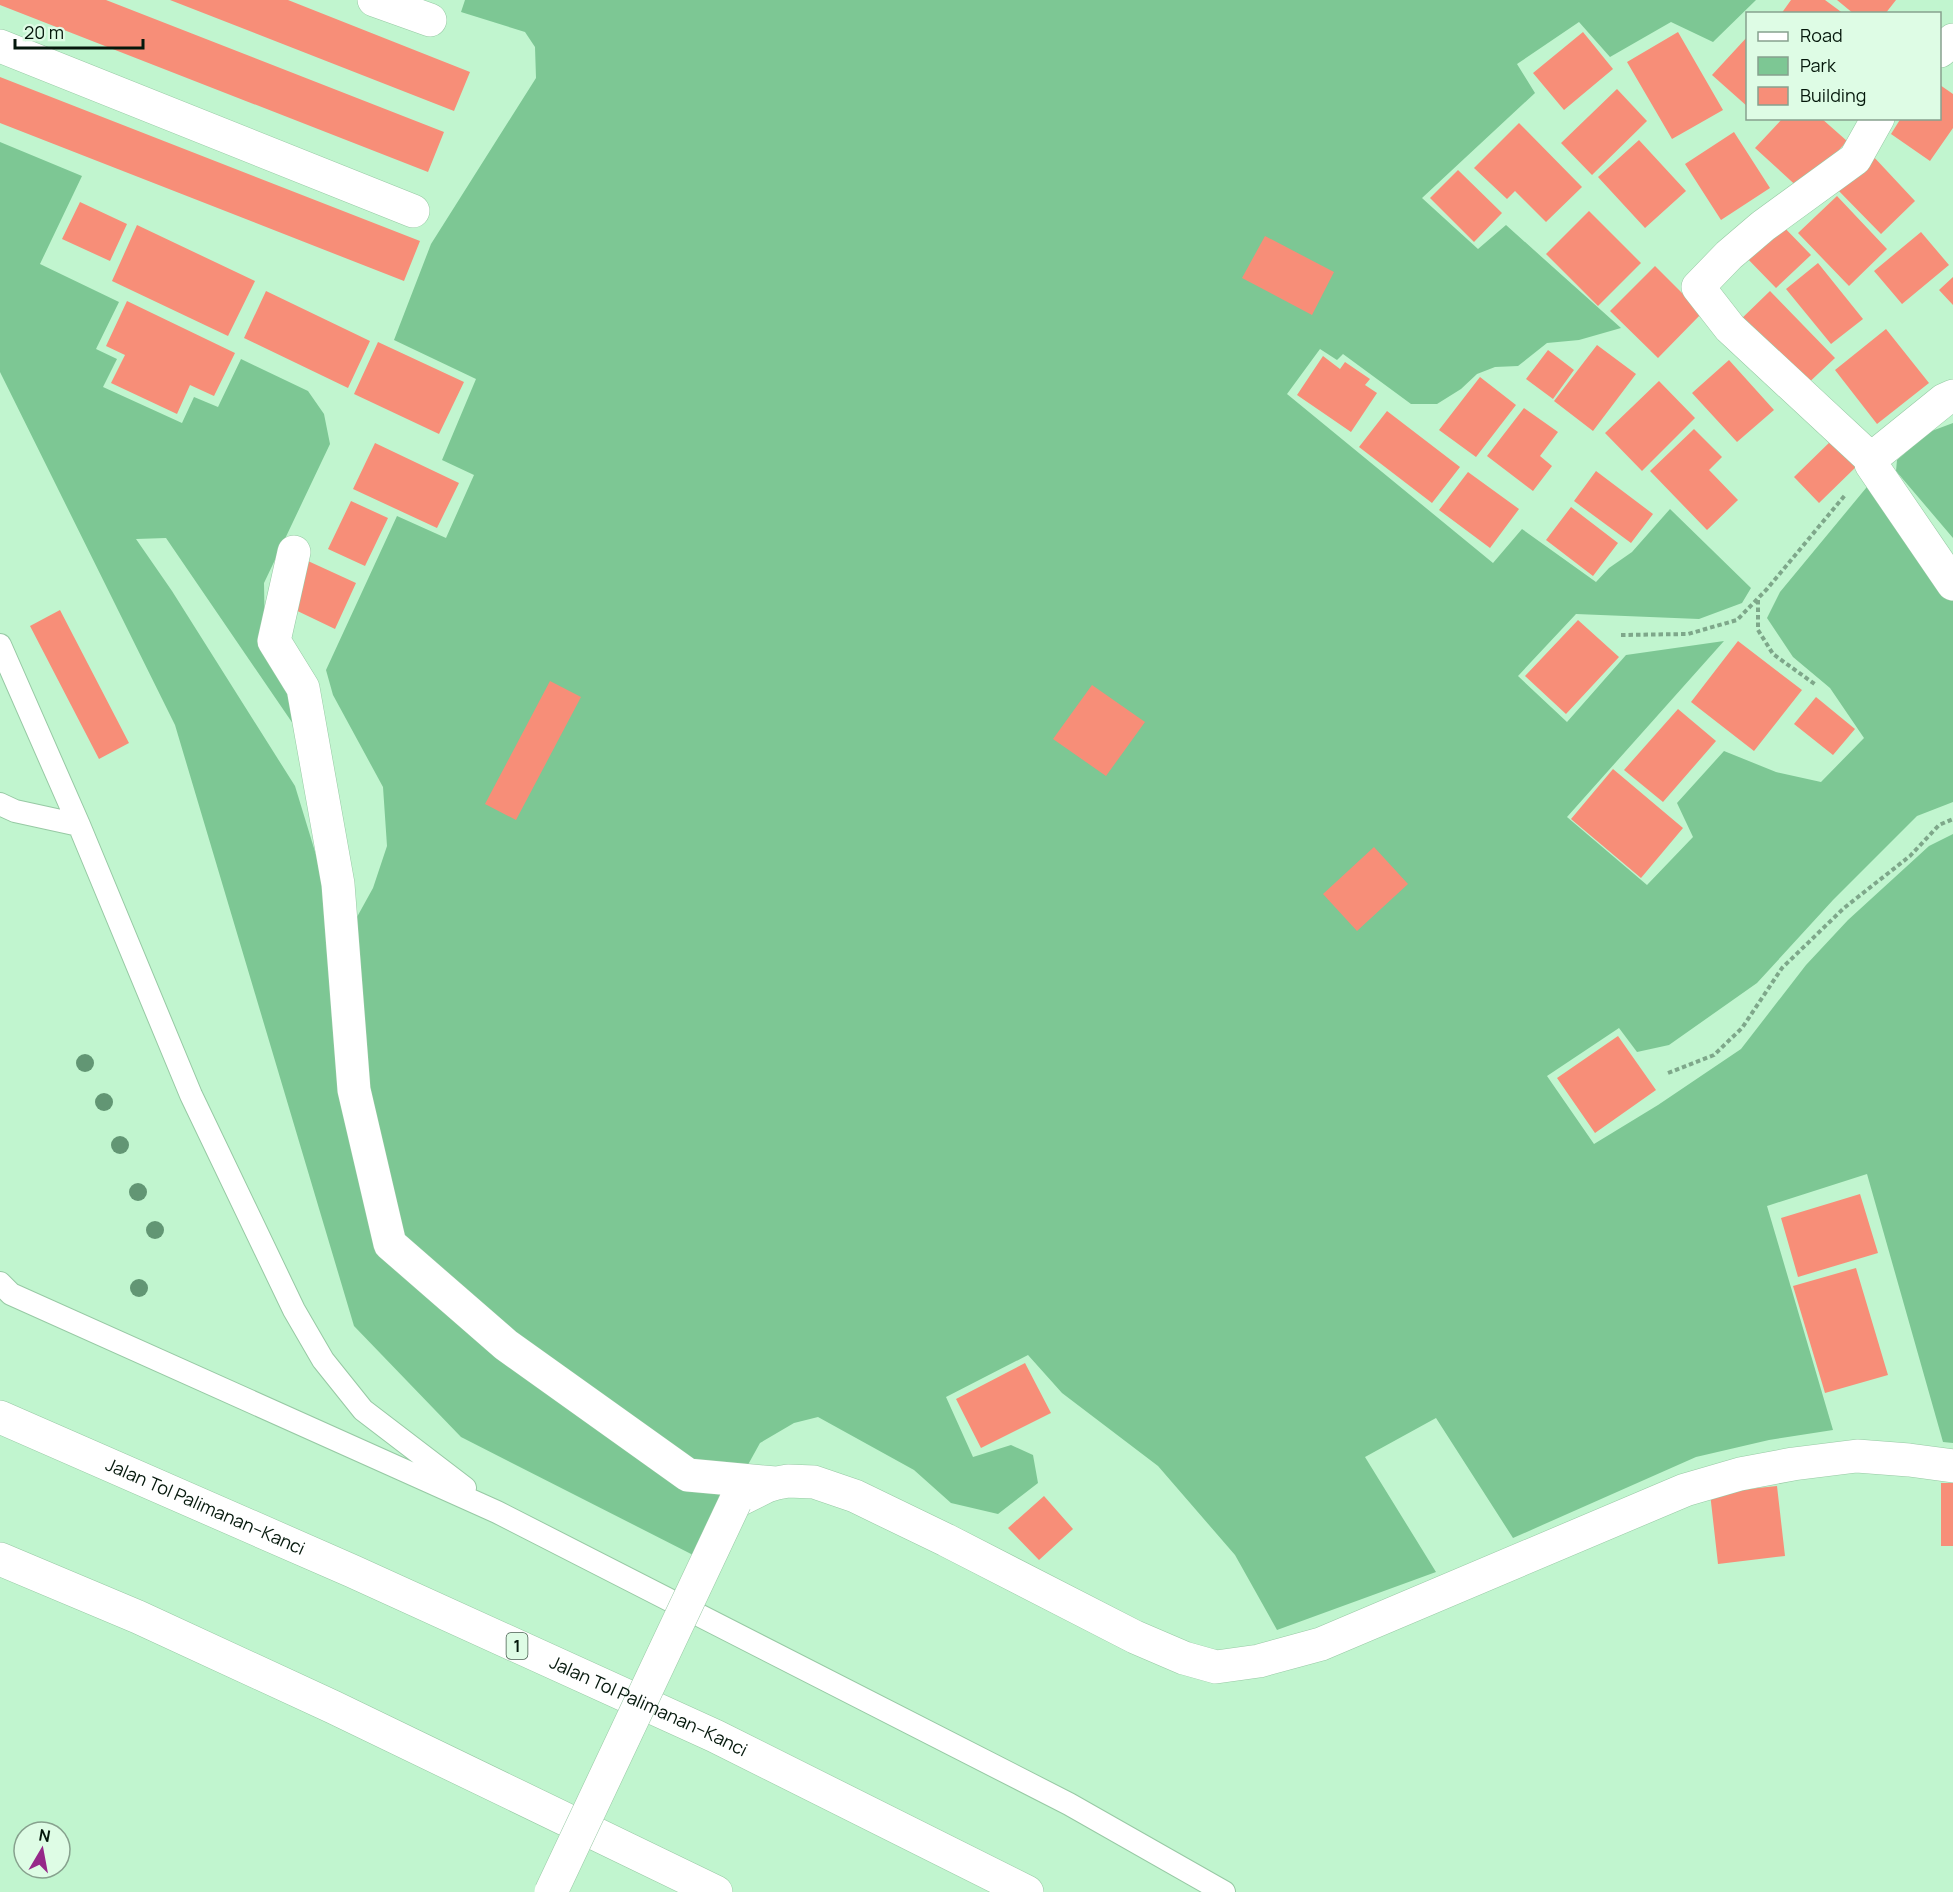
<svg xmlns="http://www.w3.org/2000/svg" width="1953" height="1892" font-family="Manrope,sans-serif">
	<rect width="100%" height="100%" fill="#c1f5cf"/>
	<path fill="#7dc794" d="M465 0H1756L1713 42 1671 22 1610 57 1579 22 1517 64 1535 93 1422 198 1478 249 1506 225 1621 328 1579 340 1547 343 1518 366 1495 367 1477 374 1461 389 1437 404H1411L1343 354 1337 360 1320 349 1287 394 1493 563 1522 529 1596 582 1609 568 1632 552 1670 509 1751 588 1742 603 1699 619 1576 614 1518 676 1567 722 1626 655 1724 641 1567 817 1647 885 1693 837 1677 803 1724 751 1776 772 1821 782 1864 738 1830 688 1793 657 1767 618 1780 592 1871 482 1953 598V802L1917 816 1833 900 1757 983 1669 1045 1637 1052 1619 1028 1547 1076 1594 1144 1658 1105 1741 1049 1806 965 1848 920 1929 846 1953 834V1443L1943 1442 1867 1174 1767 1206 1833 1430 1769 1440 1696 1457 1513 1538 1436 1418 1365 1457 1436 1572 1277 1630 1235 1555 1158 1466 1062 1393 1028 1355 946 1397 973 1457 1011 1445 1033 1455 1038 1483 998 1514 951 1503 914 1470 818 1417 794 1423 760 1443 697 1557 461 1437 354 1326 175 725 0 372V142L82 176 40 264 119 302 96 349 117 359 103 387 182 423 194 397 218 407 241 359 308 391 324 414 330 444 264 583 265 642 315 756 166 538 136 539 172 591 295 786 331 904 357 917 373 888 387 846 383 787 333 695 326 670 397 516 446 538 474 475 442 460 476 379 394 340 431 244 536 78 535 47 525 32 461 12Z
		M1953 423V538L1896 471 1897 460 1929 432Z"/>
	<path fill="#f78e78" d="M0 0H106L444 132 428 172 0 5Z
		M170 0H288L470 72 454 111Z
		M1791 0H1825L1844 14H1781Z
		M1837 0H1896L1885 14H1854Z
		M1583 32 1613 69 1564 110 1533 73Z
		M1678 32 1723 110 1672 139 1627 62Z
		M1748 36V107L1712 75Z
		M0 77 420 241 404 281 0 123Z
		M1940 85 1953 94V128L1930 161 1891 134 1901 118H1940Z
		M1617 89 1647 121 1592 175 1561 143Z
		M1783 118H1821L1847 141 1802 191 1755 148Z
		M1519 123 1582 187 1546 222 1515 191 1507 199 1474 168Z
		M1734 132 1770 188 1721 220 1685 164Z
		M1639 140 1686 191 1645 228 1598 177Z
		M1872 155 1915 201 1881 234 1836 188Z
		M1458 170 1502 213 1474 242 1430 198Z
		M1837 196 1887 249 1849 286 1798 233Z
		M80 202 127 224 110 261 62 239Z
		M1589 211 1641 263 1598 306 1546 254Z
		M1778 221 1811 255 1776 288 1743 254Z
		M137 225 255 281 228 336 112 281Z
		M1921 232 1949 265 1902 304 1874 271Z
		M1265 236 1334 272 1312 315 1242 278Z
		M1818 263 1863 319 1831 344 1786 289Z
		M1655 266 1702 313 1658 358 1610 311Z
		M1953 277V305L1939 290Z
		M266 291 370 341 348 388 244 338Z
		M1770 291 1835 358 1803 388 1738 322Z
		M127 301 235 353 214 396 190 385 177 414 111 383 125 355 106 346Z
		M1886 329 1929 383 1877 424 1835 370Z
		M378 342 464 382 439 434 354 394Z
		M1597 345 1636 374 1593 431 1554 401Z
		M1548 350 1574 370 1553 399 1526 379Z
		M1323 356 1340 369 1345 362 1370 379 1365 385 1377 393 1351 432 1297 395Z
		M1729 360 1774 410 1737 442 1692 393Z
		M1480 377 1516 405 1476 457 1439 430Z
		M1659 381 1695 418 1642 471 1605 433Z
		M1524 408 1558 432 1540 456 1552 466 1533 491 1487 456Z
		M1387 411 1460 467 1432 503 1359 447Z
		M1694 429 1722 457 1709 470 1738 500 1707 530 1650 471Z
		M1835 437 1860 463 1819 503 1794 477Z
		M375 443 459 483 437 528 353 489Z
		M1596 471 1653 514 1631 543 1574 501Z
		M1468 472 1519 509 1490 548 1439 510Z
		M351 501 388 518 365 566 328 549Z
		M1571 507 1618 543 1593 576 1546 540Z
		M308 561 356 583 335 629 287 606Z
		M60 610 129 743 99 759 30 626Z
		M1578 620 1619 657 1566 714 1525 676Z
		M1738 641 1802 690 1754 751 1691 702Z
		M550 681 581 697 516 820 485 804Z
		M1092 685 1145 722 1106 776 1053 739Z
		M1816 697 1855 729 1833 755 1794 724Z
		M1678 709 1716 741 1663 802 1624 770Z
		M1613 769 1683 828 1641 878 1571 819Z
		M1374 847 1408 884 1357 931 1323 894Z
		M1618 1036 1656 1090 1595 1133 1557 1078Z
		M1860 1194 1878 1253 1798 1277 1781 1218Z
		M1856 1268 1888 1375 1825 1393 1793 1286Z
		M1025 1363 1051 1413 981 1448 956 1399Z
		M1941 1483H1953V1546H1941Z
		M1777 1486 1785 1556 1718 1564 1710 1493Z
		M1044 1496 1073 1529 1039 1560 1008 1528Z"/>
	<g fill="none" stroke-linecap="round" stroke-linejoin="round">
		<defs>
			<path id="lane" d="M0 645 79 825 191 1095 294 1310 323 1360 363 1410 465 1488
				M0 804 15 811 79 825
				M0 1283 11 1294 497 1512 1069 1804 1224 1892"/>
			<path id="street" d="M374 0 430 20
				M0 46 413 211
				M1940 51 1953 40
				M1878 118 1855 159 1763 226 1729 255 1698 287 1730 328 1871 459V464L1953 584
				M1871 459 1944 400 1953 396
				M294 552 274 641 303 688 338 884 354 1090 390 1244 506 1345 688 1475 775 1483
				M735 1502 767 1486 777 1483 788 1481 814 1482 855 1496 946 1540 1135 1637 1184 1658 1216 1667 1259 1661 1321 1644 1685 1490 1740 1474 1793 1464 1857 1456 1909 1460 1953 1466"/>
			<g id="highway">
				<path id="s1" d="M0 1417 352 1571 715 1736 1027 1892"/>
				<path d="M0 1559 138 1617 333 1707 716 1892"/>
			</g>
		</defs>
		<use href="#lane" stroke="#97c9a4" stroke-width="24"/>
		<use href="#street" stroke="#97c9a4" stroke-width="34"/>
		<use href="#highway" stroke="#97c9a4" stroke-width="34"/>
		<path stroke="#7ea78a" stroke-width="4" stroke-dasharray="4.5 3" stroke-linecap="butt" d="M1758 600V630L1773 654 1816 685
			M1621 635 1688 634 1737 620 1767 589 1846 494
			M1668 1073 1714 1055 1742 1028 1782 968 1844 908 1910 856 1939 825 1953 819"/>
		<use href="#lane" stroke="#fff" stroke-width="22"/>
		<use href="#street" stroke="#fff" stroke-width="33"/>
		<use href="#highway" stroke="#fff" stroke-width="33"/>
		<defs>
			<path id="street-bridge" d="M551 1892 735 1502"/>
		</defs>
		<use href="#street-bridge" stroke="#97c9a4" stroke-width="34" stroke-linecap="butt"/>
		<use href="#street-bridge" stroke="#fff" stroke-width="33"/>
	</g>
	<g fill="#629674">
		<circle cx="85" cy="1063" r="9"/>
		<circle cx="104" cy="1102" r="9"/>
		<circle cx="120" cy="1145" r="9"/>
		<circle cx="138" cy="1192" r="9"/>
		<circle cx="155" cy="1230" r="9"/>
		<circle cx="139" cy="1288" r="9"/>
	</g>
	<g text-anchor="middle" stroke-width="6" stroke-linejoin="round" paint-order="stroke">
		<rect fill="#defce5" stroke="#465c4d" stroke-width="1.5" x="506.5" y="1633" width="21" height="26" rx="4.5"/>
		<g font-size="16" font-weight="bold" fill="#05180c">
			<text x="517" y="1652">1</text>
		</g>
		<g font-size="18" fill="#05180c" stroke="#defce5">
			<text dy="6" stroke="none"><textPath href="#s1" startOffset="224">Jalan Tol Palimanan–Kanci</textPath></text>
			<text dy="6" stroke="none"><textPath href="#s1" startOffset="710">Jalan Tol Palimanan–Kanci</textPath></text>
		</g>
	</g>
	<rect x="1746" y="12" width="195" height="108" fill="#defce5" stroke="#87a18e" stroke-width="1.5"/>
	<rect x="1758" y="32" width="30" height="9" fill="#ffffff" stroke="#87a18e" stroke-width="1.5"/>
	<text x="1800" y="42" font-size="18" fill="#05180c">Road</text>
	<rect x="1758" y="57" width="30" height="18" fill="#7dc794" stroke="#87a18e" stroke-width="1.5"/>
	<text x="1800" y="72" font-size="18" fill="#05180c">Park</text>
	<rect x="1758" y="87" width="30" height="18" fill="#f78e78" stroke="#87a18e" stroke-width="1.5"/>
	<text x="1800" y="102" font-size="18" fill="#05180c">Building</text>
	<g transform="translate(42 1850) rotate(10)"><circle r="28" fill="#defce5" stroke="#87a18e" stroke-width="1.5"/>
	<path d="M0-4.5L10 22L0 15L-10 22Z" fill="#962889"/>
	<text y="-9" font-size="16" font-weight="bold" text-anchor="middle" fill="#05180c">N</text>
	</g>
	<path d="M15 39v9h128v-9" fill="none" stroke="#05180c" stroke-width="3"/>
	<text x="24" y="39" font-size="18" fill="#05180c" stroke="#defce5" stroke-width="4.5" paint-order="stroke">20 m</text>
</svg>
